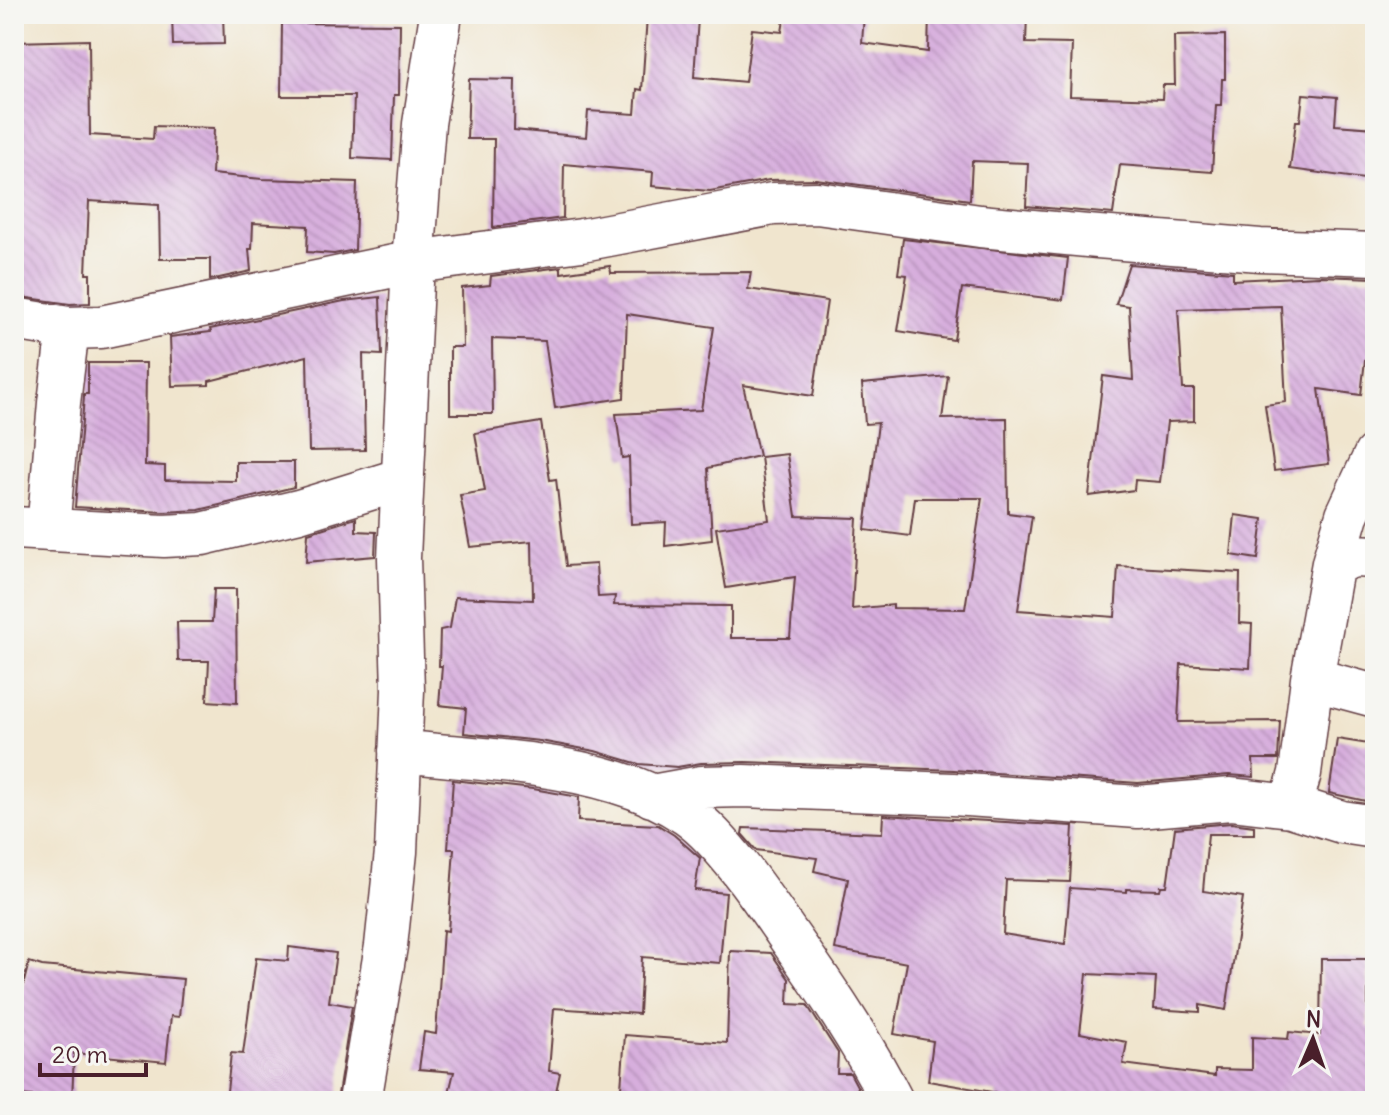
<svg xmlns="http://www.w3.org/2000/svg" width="1389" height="1115" font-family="Delius,sans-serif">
	<defs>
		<pattern id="building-back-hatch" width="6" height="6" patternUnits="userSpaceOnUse" patternTransform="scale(2)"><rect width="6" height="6" fill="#d7aedd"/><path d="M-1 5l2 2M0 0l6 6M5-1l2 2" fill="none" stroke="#ba95be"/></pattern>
	</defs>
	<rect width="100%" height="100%" fill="#f6f6f2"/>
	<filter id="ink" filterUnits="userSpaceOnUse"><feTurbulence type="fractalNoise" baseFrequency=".0125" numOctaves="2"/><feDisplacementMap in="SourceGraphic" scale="16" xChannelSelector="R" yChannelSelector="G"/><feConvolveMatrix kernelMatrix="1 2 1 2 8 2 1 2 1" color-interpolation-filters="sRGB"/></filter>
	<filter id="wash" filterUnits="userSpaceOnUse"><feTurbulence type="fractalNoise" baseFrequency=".006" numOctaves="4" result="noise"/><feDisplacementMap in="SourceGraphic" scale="32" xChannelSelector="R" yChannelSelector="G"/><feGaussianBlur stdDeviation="1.8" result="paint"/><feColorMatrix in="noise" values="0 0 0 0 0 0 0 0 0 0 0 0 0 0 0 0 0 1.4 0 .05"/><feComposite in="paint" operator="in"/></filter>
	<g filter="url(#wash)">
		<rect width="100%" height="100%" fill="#f0e5ce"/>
		<g id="blocks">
			<path fill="url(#building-back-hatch)" d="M172 14H223L224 44 173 45Z
				M785 14H864L862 43 928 52 929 14H1027L1026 43 1072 44 1070 96 1162 99 1163 85H1175L1174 36 1225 35V79H1222L1221 105H1216L1212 172 1120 165 1113 214 1026 206 1028 163 972 161 970 200 816 179 769 180 710 191 652 186 653 172 564 164 563 218 493 227 494 139H467L469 79 515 80 514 130 586 137 588 111 635 114 637 89 642 90 647 16 698 18 694 77 745 82 752 29 782 32Z
				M282 23 400 24 399 95H394L392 160 352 158 354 96H281Z
				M89 40 90 135 153 139 154 126 214 128 212 174 262 179 357 182 355 250 334 254 307 252 308 226 253 223 252 249H249L251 271 210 280V259H160L159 205 89 201 86 274H90V303L70 304 14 296V42Z
				M1303 94 1337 97 1335 125 1375 128V162L1371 180 1290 169 1296 121H1300Z
				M903 239 1068 258 1063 300 962 288 954 340 898 331 907 275 898 274Z
				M1129 264 1233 272V280L1320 276 1375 278V361L1365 360 1361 395 1319 389 1329 464 1274 471 1265 405 1286 402 1281 306 1178 309 1183 389H1194V421L1167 422 1160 482 1135 480 1134 490 1089 496 1103 376 1133 380 1129 306 1116 304Z
				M610 266 611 273 751 272 748 289 827 301 813 396 743 385 759 456 708 468 712 540 665 546 666 522 631 524 629 457 622 458 616 414 701 410 714 327 627 314 624 398 555 408 545 341 492 339 493 414H450V347H463L462 288 490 285 491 276 561 267V273Z
				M380 297 382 355 363 354 365 450 309 451 307 356 209 381V385L172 386 170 337 211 332 210 329 344 301Z
				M88 363H146L145 465 165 466V480L236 481V462H294V487L199 510 164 512 75 507 84 397V394H88Z
				M948 376 942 419 1007 418 1008 513 1032 516 1018 610 1115 617 1118 566 1240 573 1239 623 1252 624 1250 668 1181 664 1178 722 1280 721 1278 759H1253L1254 777 1229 775 1138 783 954 770 745 762 701 763 677 767 639 764 595 751 540 741 464 733 466 708 439 705 442 666H439L440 630 450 628 455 597 533 600 532 541 470 547 460 495 485 491 475 433 541 422 550 480 556 479 566 566 596 564 598 597 615 596 614 605 731 606V638H790L795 577 726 588 716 528 769 520 761 457 787 454 796 516 857 518 852 609 893 605V608L965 609 982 498H915L910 536 865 530 878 423 865 424 862 384Z
				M1235 515 1263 519 1258 559 1231 555Z
				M356 518V531L376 532 375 556 306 562 308 533Z
				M214 589H236L237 703 207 701 209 661H178L177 622H212Z
				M1337 739 1375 745V803L1329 793Z
				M453 780 533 789 579 797 578 821 658 825 674 835 700 858 695 890 726 893 720 963 642 957 639 1014 554 1008 549 1071 560 1073 554 1101H447L454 1072 419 1069 424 1032 436 1034 443 930 448 931 454 849H448Z
				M883 815 1073 826 1070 882 1006 880 1003 934 1065 944 1070 888 1127 892V889L1160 890 1161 886H1167L1175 828 1231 823 1254 826V834H1208L1203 891 1243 897 1226 1010 1200 1005V1012L1154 1009 1156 977 1087 974 1080 1033 1127 1042 1123 1064 1215 1076V1069L1252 1070V1037L1288 1039 1289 1032 1320 1035 1321 959H1368V1027H1375V1101H994L998 1093 928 1081 933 1041 894 1034 907 963 835 949 848 879 814 871 817 858 756 850 742 834 743 828 882 833Z
				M289 947 336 953 329 1002 352 1006 337 1101H226L231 1053 243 1054 256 958 288 961Z
				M730 951 771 953 789 979 788 1004 807 1005 838 1053 837 1073H850L858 1088V1101H620L625 1035 727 1043Z
				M29 962 42 966 183 979 179 1017 171 1016 166 1062 74 1053 72 1101H31L32 1096 14 1095V1022Z"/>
		</g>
	</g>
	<g filter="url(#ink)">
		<use href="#blocks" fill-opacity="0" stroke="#633d43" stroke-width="2"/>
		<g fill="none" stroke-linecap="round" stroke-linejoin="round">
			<defs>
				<path id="minor" d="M14 319 68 328 101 327 413 262 582 240 773 204 817 203 980 226 1098 237 1260 250 1375 254
					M14 528 164 536 202 534 299 511 402 479
					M48 530 59 403 68 328
					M1333 563 1354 556 1375 557
					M1312 679 1375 696
					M400 751C471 759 547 761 616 782 640 789 667 801 688 815 722 839 761 896 785 931 824 986 862 1041 892 1101
					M652 796 702 787 744 786 953 794 1138 807 1231 799 1291 806 1342 822 1375 827
					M1291 806 1300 773 1312 679 1333 563 1347 515 1375 455
					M360 1101 386 946 396 852 403 690 399 558 413 262 424 124 441 14"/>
			</defs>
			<use href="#minor" stroke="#633d43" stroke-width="45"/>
			<use href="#minor" stroke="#fff" stroke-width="42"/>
		</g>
	</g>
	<rect width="1389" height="1115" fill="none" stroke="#f6f6f2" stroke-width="48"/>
	<g transform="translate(1313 1039) rotate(2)" stroke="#f6f6f2" stroke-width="6" paint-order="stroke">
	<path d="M0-6L14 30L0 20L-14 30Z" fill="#4a1f2b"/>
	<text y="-12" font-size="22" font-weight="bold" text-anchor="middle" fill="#4a1f2b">N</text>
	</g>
	<path d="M40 1063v12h106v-12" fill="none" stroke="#4a1f2b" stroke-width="4"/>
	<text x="52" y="1063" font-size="24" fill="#4a1f2b" stroke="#f6f6f2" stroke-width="6" paint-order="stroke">20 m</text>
</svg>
